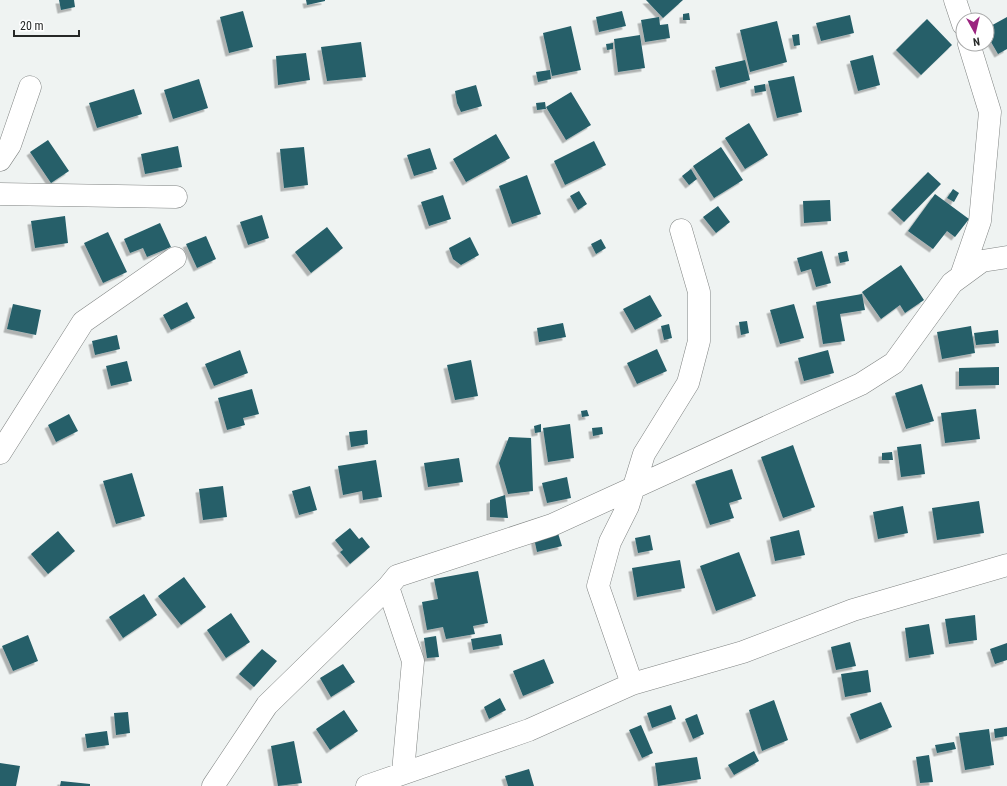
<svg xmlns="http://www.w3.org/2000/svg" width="1007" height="786" font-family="'Roboto Condensed',sans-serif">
	<defs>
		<filter id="shadow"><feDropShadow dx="-3.5" dy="3.5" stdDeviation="0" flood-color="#0004"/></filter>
	</defs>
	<rect width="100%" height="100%" fill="#eff3f2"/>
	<path fill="#255f69" filter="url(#shadow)" d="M59 0H74L75 7 61 10Z
		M306 0H325V1L307 5Z
		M646 0H683L663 18Z
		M243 11 253 47 229 53 220 17Z
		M622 11 626 26 599 32 596 17Z
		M689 13 690 20H683V14Z
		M850 15 854 33 821 41 816 23Z
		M659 17 660 25 668 24 670 38 645 42 641 20Z
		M1007 17V49L998 54 987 35V28Z
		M927 19 952 45 921 75 896 50Z
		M777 21 787 62 750 72 740 30Z
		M571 26 581 70 552 76 543 33Z
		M799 34 800 45 794 46 792 35Z
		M640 35 645 68 618 72 614 39Z
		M361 42 366 77 327 81 321 47Z
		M613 43V49L607 50 606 44Z
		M306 53 310 80 278 85 276 56Z
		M873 55 880 85 858 91 850 61Z
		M745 60 750 80 720 88 715 67Z
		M550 70 551 79 538 82 536 72Z
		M794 76 802 112 777 118 768 81Z
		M199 79 208 108 173 119 164 90Z
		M765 84 766 91 755 93 754 86Z
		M476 85 482 106 461 112 457 103 455 91Z
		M134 89 142 114 97 128 89 103Z
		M571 92 591 125 566 140 546 107Z
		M545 102 546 109 537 110 536 103Z
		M749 123 768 155 745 169 725 138Z
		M496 134 510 158 466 182 453 159Z
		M48 140 69 171 51 183 30 152Z
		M594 141 606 165 565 185 554 161Z
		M178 146 182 167 145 174 141 154Z
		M304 147 308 185 284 188 280 149Z
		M721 147 743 180 714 198 693 166Z
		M430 148 437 169 414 176 407 155Z
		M691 169 697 179 689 185 682 176Z
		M928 172 941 184 904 222 891 210Z
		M527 175 541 214 512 224 499 186Z
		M953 189 959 193 954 202 947 198Z
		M579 191 587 204 578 210 570 196Z
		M935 194 969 219 955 237 947 231 933 249 908 231Z
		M443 195 451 219 429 226 421 202Z
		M830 200 831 221 804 223 803 201Z
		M718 206 730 222 716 233 703 217Z
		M262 215 269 238 248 245 240 222Z
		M65 216 68 243 35 248 31 221Z
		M160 223 171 247 147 257 143 248 130 253 124 239Z
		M327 227 343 248 311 273 295 252Z
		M108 232 127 272 103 283 84 243Z
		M206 236 216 259 197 268 186 244Z
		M470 237 479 255 461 265 453 259 449 248Z
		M601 239 606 248 596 254 591 244Z
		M822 251 831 283 816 287 811 269 801 272 797 258Z
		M847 251 849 261 840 263 838 253Z
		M901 265 924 300 905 313 900 305 881 319 862 292Z
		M862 294 865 310 840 314 845 341 823 344 816 302Z
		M650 295 662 316 635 330 623 309Z
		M187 302 195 318 171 330 163 315Z
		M13 304 41 310 36 335 7 329Z
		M794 304 804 338 780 344 770 310Z
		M747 321 749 333 741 335 739 322Z
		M563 323 566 337 539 342 537 328Z
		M669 324 672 338 664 340 661 326Z
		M971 326 975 353 942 359 937 332Z
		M998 330 999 343 976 345 974 333Z
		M117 335 120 349 95 355 92 341Z
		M657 349 667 371 637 384 627 363Z
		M240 350 248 373 214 386 205 364Z
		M828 350 834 373 804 381 798 358Z
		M471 360 478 396 455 400 447 365Z
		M127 361 132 381 111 386 106 366Z
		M999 367V385L959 386V368Z
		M922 384 934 421 906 429 895 393Z
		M252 389 259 414 243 418 245 425 227 430 218 398Z
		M976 409 980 439 945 443 941 413Z
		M587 410 589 416 582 417 581 411Z
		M69 414 78 431 56 442 48 425Z
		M541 424V432L535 433 534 426Z
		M570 424 574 458 548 462 543 428Z
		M602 427 603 434 593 436 592 428Z
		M367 430 368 444 351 447 349 432Z
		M509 437 531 438 533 491 508 494 499 463Z
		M921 444 925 474 901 477 897 447Z
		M793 445 815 507 783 518 761 457Z
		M892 452 893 460H882V453Z
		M459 458 463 482 428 487 424 463Z
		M376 460 382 497 363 500 362 491 343 495 338 466Z
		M732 469 742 499 729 503 734 518 710 525 695 481Z
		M132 473 145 516 116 524 103 481Z
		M567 477 571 498 547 503 542 483Z
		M223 486 227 517 203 520 199 489Z
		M310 486 317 510 299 515 292 491Z
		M505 495 508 518 490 517V500Z
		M979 501 984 533 937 540 932 508Z
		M903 506 908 533 878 539 873 512Z
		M350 528 359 539 362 537 370 547 350 564 340 552 343 550 335 540Z
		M557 530 562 546 537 552 534 538Z
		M799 530 805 555 775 561 770 537Z
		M58 531 75 551 48 574 31 554Z
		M650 535 653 550 638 553 635 538Z
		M739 552 756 596 716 611 700 566Z
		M680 560 685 588 637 597 632 568Z
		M478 571 488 623 473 626 475 634 446 639 443 627 427 630 422 602 438 599 434 579Z
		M184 577 206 607 181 625 158 596Z
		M144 594 157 615 123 638 109 617Z
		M231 613 250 642 226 658 207 630Z
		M975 615 977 640 949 644 945 619Z
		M929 624 934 654 909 658 905 628Z
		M501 634 503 645 473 650 471 639Z
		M28 635 38 661 13 671 2 646Z
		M436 636 439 657 427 658 424 638Z
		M850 642 856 666 836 670 831 647Z
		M1007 643V660L995 664 990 649Z
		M262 649 277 661 254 687 239 674Z
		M544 659 554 683 523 696 513 671Z
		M343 664 355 682 331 697 320 678Z
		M868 670 871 692 845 697 841 674Z
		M500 698 506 710 489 719 484 707Z
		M774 700 788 740 762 751 749 710Z
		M881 702 892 727 860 740 850 714Z
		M671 705 676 719 652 728 647 713Z
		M344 710 358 731 330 750 316 729Z
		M128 712 130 733 116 735 114 713Z
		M697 714 704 734 693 739 685 719Z
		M641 725 653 753 642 758 629 730Z
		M1007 727V736L995 738 994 729Z
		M989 729 994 765 965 770 959 733Z
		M107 731 109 745 87 748 85 734Z
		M294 741 302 783 278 786 271 746Z
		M954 742 956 749 937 753 935 745Z
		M754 751 759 761 734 775 728 765Z
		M929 755 933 782 920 783 916 757Z
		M697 757 701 779 658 786 655 763Z
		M0 763 20 766 16 786H0Z
		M529 769 534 786H508L505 776Z
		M61 781 90 784V786H60Z"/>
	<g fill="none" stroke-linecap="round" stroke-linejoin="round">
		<defs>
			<path id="minor" d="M955 0 963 24
				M0 160 10 145 30 87
				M0 194 176 197
				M961 276 980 221 990 112 969 44
				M0 453 83 322 175 258
				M632 684 598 586 610 542 628 506 644 454 688 383 699 341V292L681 230
				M403 772 413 661 388 587 397 576 552 525 861 384 894 363 952 283 982 261 1007 257
				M213 786 267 705 388 587
				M367 786 529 730 632 684 743 652 853 610 1007 565"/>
		</defs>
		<use href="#minor" stroke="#808483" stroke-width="23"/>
		<use href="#minor" stroke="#fff" stroke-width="22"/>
	</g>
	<g transform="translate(975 32) rotate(172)"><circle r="19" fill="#ffffff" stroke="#a8a9a9"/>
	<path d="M0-3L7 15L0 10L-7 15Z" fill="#9b257f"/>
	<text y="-6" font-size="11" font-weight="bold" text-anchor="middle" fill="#262827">N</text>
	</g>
	<path d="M14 30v6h65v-6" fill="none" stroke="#262827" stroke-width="2"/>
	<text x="20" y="30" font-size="12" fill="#262827" stroke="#ffffff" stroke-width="3" paint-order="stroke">20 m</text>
</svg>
